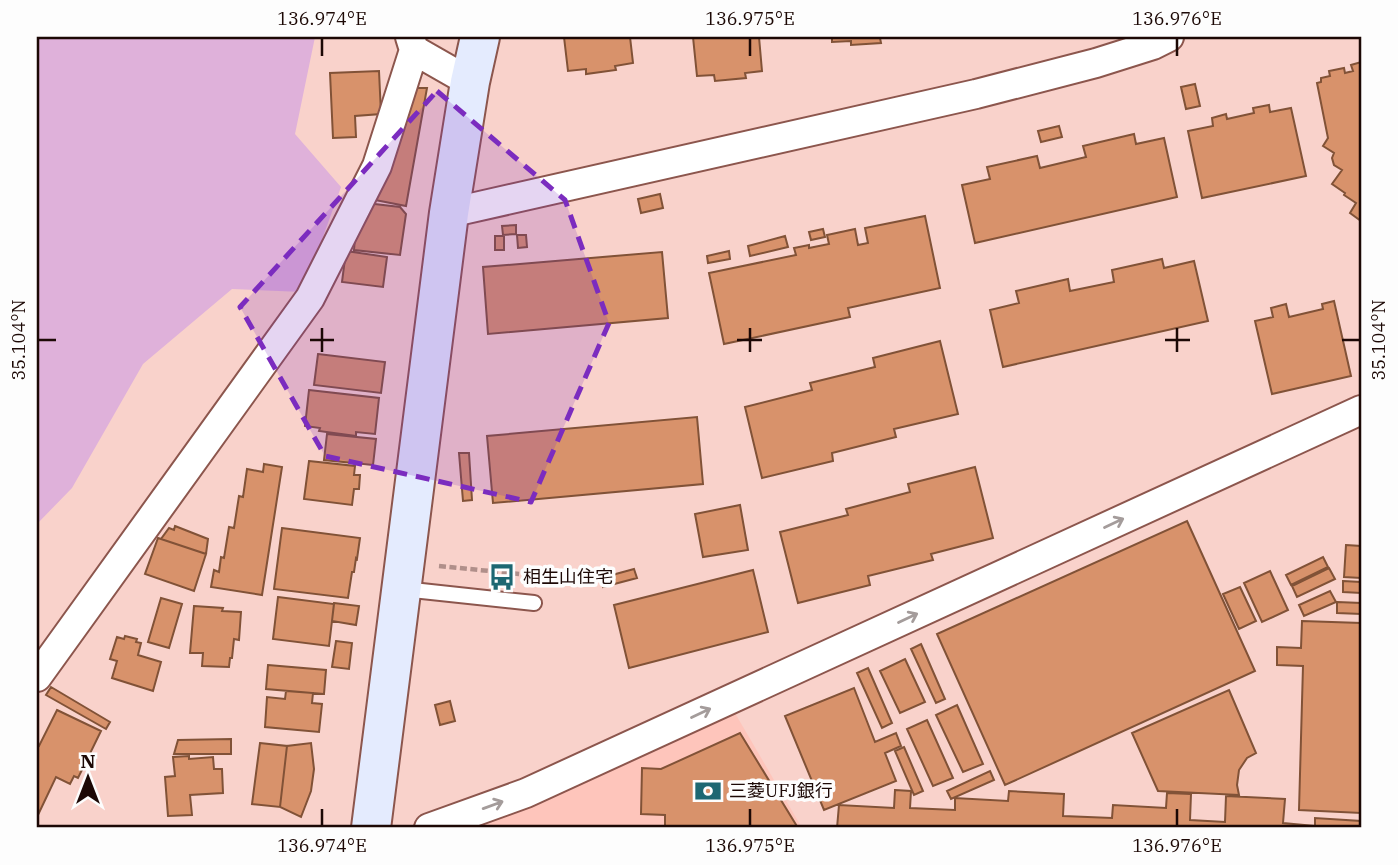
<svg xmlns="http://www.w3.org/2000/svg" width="1398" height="865" font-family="'IBM Plex Serif','Noto Sans JP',serif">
	<rect width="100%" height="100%" fill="#f9d2cb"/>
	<path fill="#fec5bb" d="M732 708 802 828H455Z"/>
	<path fill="#dfb1da" d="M37 37H315L295 134 341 187 303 292 232 289 143 364 72 488 37 524Z"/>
	<path fill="#d8926b" stroke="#815237" stroke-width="2" d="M564 37H630L633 63 615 66 616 70 586 74V69L568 71Z
		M693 37H759L762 71 745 73 746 78 715 81 714 75 697 76Z
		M832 37H895L880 38 881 43 851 45V41L832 42Z
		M1361 62V221L1350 213 1356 203 1344 195 1345 193 1332 184 1342 170 1334 165 1332 158 1334 153 1323 146 1328 138 1317 83 1321 82V78L1330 76 1329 71 1344 68 1345 73 1353 71 1351 65Z
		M379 71 381 114 355 116 356 137 333 138 330 73Z
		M1195 84 1200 106 1186 109 1181 87Z
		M415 88H427L406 206 370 199Z
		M1269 105 1270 112 1291 108 1306 176 1202 198 1188 131 1213 126 1212 118 1226 114 1227 119 1254 113 1253 108Z
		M1059 126 1062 137 1041 142 1038 131Z
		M1134 134 1136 144 1164 138 1177 197 975 243 962 185 990 179 987 167 1037 156 1040 168 1086 157 1083 146Z
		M660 194 663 208 641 213 638 199Z
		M366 203 400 207 406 214 400 255 354 250 356 225Z
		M925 216 940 288 848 308 850 317 724 344 709 273 796 255 794 248 809 245V248L829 244 827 235 855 229 858 245 868 243 865 228Z
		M516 225V234L503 235 502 226Z
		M823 229 825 237 811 240 809 232Z
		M517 235H526L527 247 518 248Z
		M495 236H504V250H495Z
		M785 236 788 247 750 256 748 246Z
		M346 251 387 257 383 287 342 282Z
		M729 251 730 259 708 263 707 256Z
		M662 252 668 318 488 334 483 267Z
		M1162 259 1164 268 1194 261 1208 321 1003 367 990 310 1019 303 1016 291 1068 279 1070 291 1114 282 1112 270Z
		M1334 301 1351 376 1272 394 1255 321 1273 317 1271 308 1286 304 1289 317 1323 309 1322 304Z
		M940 341 958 414 894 429 896 437 832 453 833 461 762 478 745 407 812 390 810 383 875 367 873 358Z
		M318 354 385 362 381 393 314 385Z
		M309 390 379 398 375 434 356 432V436L319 431 320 428 305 426Z
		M697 417 703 484 493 503 487 436Z
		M327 434 376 439 373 465 324 460Z
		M459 453H469L472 500 463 501Z
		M309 461 355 466 354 475H360L359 489H354L352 505 304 499Z
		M264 464 282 467 262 595 211 587 214 570 219 572 221 557 224 558 229 527 234 528 239 496 243 497 247 469 263 472Z
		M975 467 993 538 931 554 933 560 868 576 870 585 798 603 780 532 848 515 846 509 910 492 908 484Z
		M740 505 748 550 703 557 695 514Z
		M1187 521 1255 671 1005 785 937 634Z
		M175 526 208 539 206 554 161 539 169 528 174 530Z
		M282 528 360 538 357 559 356 558 354 572H352L348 598 274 589Z
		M158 538 206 554 194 591 145 574Z
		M1346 545 1361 546V578L1344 577Z
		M1323 557 1328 567 1291 585 1286 575Z
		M1329 568 1335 579 1297 597 1292 586Z
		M634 569 637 578 603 587 601 578Z
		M753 570 768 632 629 668 614 605Z
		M1270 571 1288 610 1262 622 1244 583Z
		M1343 581 1361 582V593L1343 592Z
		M1240 587 1256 621 1239 629 1223 594Z
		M1330 591 1336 602 1304 616 1299 605Z
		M278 597 334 604 329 646 273 639Z
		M161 598 182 604 169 648 148 642Z
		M1337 602 1361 603V614L1337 613Z
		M334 603 359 606 356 625 332 621Z
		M194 606 223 608 222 611 241 612 239 640 234 639 232 658H230L229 667 202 666 203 653H190Z
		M1302 621 1361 623V813L1299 810 1303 666 1277 665V647L1301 648Z
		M125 636 137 639 136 642 141 643 138 655 161 662 153 691 112 678 117 661 110 659 117 637 124 639Z
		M336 641 352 643 349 669 332 667Z
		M921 644 945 699 936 703 911 649Z
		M905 659 925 702 900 713 880 671Z
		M268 665 326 670 324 694 266 689Z
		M868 668 892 723 882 728 857 673Z
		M51 687 110 722 106 729 46 695Z
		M854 688 875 742 896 733 901 746 885 753 896 781 824 810 785 716Z
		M1229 690 1256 753 1247 758 1239 770 1237 785 1239 795 1158 791 1132 733Z
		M286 691 313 693 312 703 322 704 319 732 265 727 267 697 285 699Z
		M450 701 455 721 440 725 435 705Z
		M957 705 983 764 963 772 936 715Z
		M57 710 101 731 78 778 74 776 70 784 56 777 37 817V745L39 746Z
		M927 720 953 778 933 786 907 729Z
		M740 733 798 828H665V815L641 814 642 768 661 769Z
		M231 739V754H174L178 740Z
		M260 743 287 746 280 807 252 804Z
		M311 743 314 769 311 791 301 817 280 807 287 746Z
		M904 747 923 791 914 795 895 751Z
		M189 756V759L213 757 214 769H222L223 793 190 795 192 815 168 816 165 777 175 776 173 757Z
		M990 771 994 780 951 799 947 791Z
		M895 790 911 791 910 808 955 810V798L1008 801 1009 791 1064 794 1063 816 1112 818 1113 805 1166 808 1167 793 1191 794 1190 820 1225 822 1226 796 1285 799 1283 823 1315 826V818L1361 821V828H837L839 805 894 808Z"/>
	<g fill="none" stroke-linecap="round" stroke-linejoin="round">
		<defs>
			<path id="lane" d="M403 589 534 603"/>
			<path id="street" d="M410 37 414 50 470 82
				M449 213 976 94 1096 63 1153 45 1169 37
				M37 677 310 298 377 166 414 50
				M429 828 526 793 1361 410"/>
			<path id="secondary" d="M371 828 449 213 470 82 480 37"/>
		</defs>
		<use href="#lane" stroke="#8c564d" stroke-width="18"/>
		<use href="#street" stroke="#8c564d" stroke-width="32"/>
		<use href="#secondary" stroke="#8c564d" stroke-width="42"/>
		<path stroke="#b08f8a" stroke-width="4.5" stroke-dasharray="7 3.5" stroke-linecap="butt" d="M439 566 540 576"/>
		<use href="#lane" stroke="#fff" stroke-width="14"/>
		<use href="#street" stroke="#fff" stroke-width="28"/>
		<use href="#secondary" stroke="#e4ebfe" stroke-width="38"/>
	</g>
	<defs><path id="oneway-shaft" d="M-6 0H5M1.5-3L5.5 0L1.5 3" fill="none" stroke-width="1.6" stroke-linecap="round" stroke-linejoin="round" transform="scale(1.75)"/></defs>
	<g stroke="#a49c9b">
		<use href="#oneway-shaft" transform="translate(1114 523) rotate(-25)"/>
		<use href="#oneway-shaft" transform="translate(908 618) rotate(-25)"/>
		<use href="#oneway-shaft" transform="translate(701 713) rotate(-25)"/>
		<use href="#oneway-shaft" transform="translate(493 805) rotate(-20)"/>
	</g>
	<path fill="#7b2cbf" fill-opacity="0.2" stroke="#7b2cbf" stroke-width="5" stroke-dasharray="14 9" stroke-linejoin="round" d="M437 91 565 200 609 323 531 502 325 456 240 307Z"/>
	<path fill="none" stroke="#1c0805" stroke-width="2.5" d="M322 38V56M750 38V56M1177 38V56M322 328V352M750 328V352M1177 328V352M38 340H56M310 340H334M737 340H762M1165 340H1190M1342 340H1360M322 809V826M750 809V826M1177 809V826"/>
	<defs>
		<symbol id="bus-bare" viewBox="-9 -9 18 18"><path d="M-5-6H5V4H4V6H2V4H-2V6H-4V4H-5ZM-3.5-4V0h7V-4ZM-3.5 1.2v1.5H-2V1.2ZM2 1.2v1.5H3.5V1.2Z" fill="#1d6772" stroke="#fdfdfd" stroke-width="2.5" paint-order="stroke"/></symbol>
		<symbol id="bank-bare" viewBox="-9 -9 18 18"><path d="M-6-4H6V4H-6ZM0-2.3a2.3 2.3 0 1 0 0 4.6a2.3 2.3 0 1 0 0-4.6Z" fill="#1d6772" stroke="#fdfdfd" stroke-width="2.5" paint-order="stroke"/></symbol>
	</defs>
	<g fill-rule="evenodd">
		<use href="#bus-bare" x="483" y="558" width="38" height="38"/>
		<use href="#bank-bare" x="689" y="772" width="38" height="38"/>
	</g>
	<g text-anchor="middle" stroke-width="7" stroke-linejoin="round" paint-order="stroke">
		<g font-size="18" fill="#1c0805" stroke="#fdfdfd" text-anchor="start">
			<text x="523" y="583">相生山住宅</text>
			<text x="729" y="797">三菱UFJ銀行</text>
		</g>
	</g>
	<rect width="1398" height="865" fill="none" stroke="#fdfdfd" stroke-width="77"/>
	<g transform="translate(88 778)" stroke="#fdfdfd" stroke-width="5" paint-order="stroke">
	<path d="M0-5L12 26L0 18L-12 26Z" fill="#1c0805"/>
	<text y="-10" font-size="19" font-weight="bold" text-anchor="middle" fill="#1c0805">N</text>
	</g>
	<rect x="38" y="38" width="1322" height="788" fill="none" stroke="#1c0805" stroke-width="2.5"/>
	<g font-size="18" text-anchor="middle" fill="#1c0805">
		<text x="322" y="25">136.974°E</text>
		<text x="750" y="25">136.975°E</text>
		<text x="1177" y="25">136.976°E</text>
		<text transform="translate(19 340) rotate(-90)" y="6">35.104°N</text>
		<text transform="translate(1379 340) rotate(-90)" y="6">35.104°N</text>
		<text x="322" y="852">136.974°E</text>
		<text x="750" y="852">136.975°E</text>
		<text x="1177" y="852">136.976°E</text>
	</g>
</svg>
